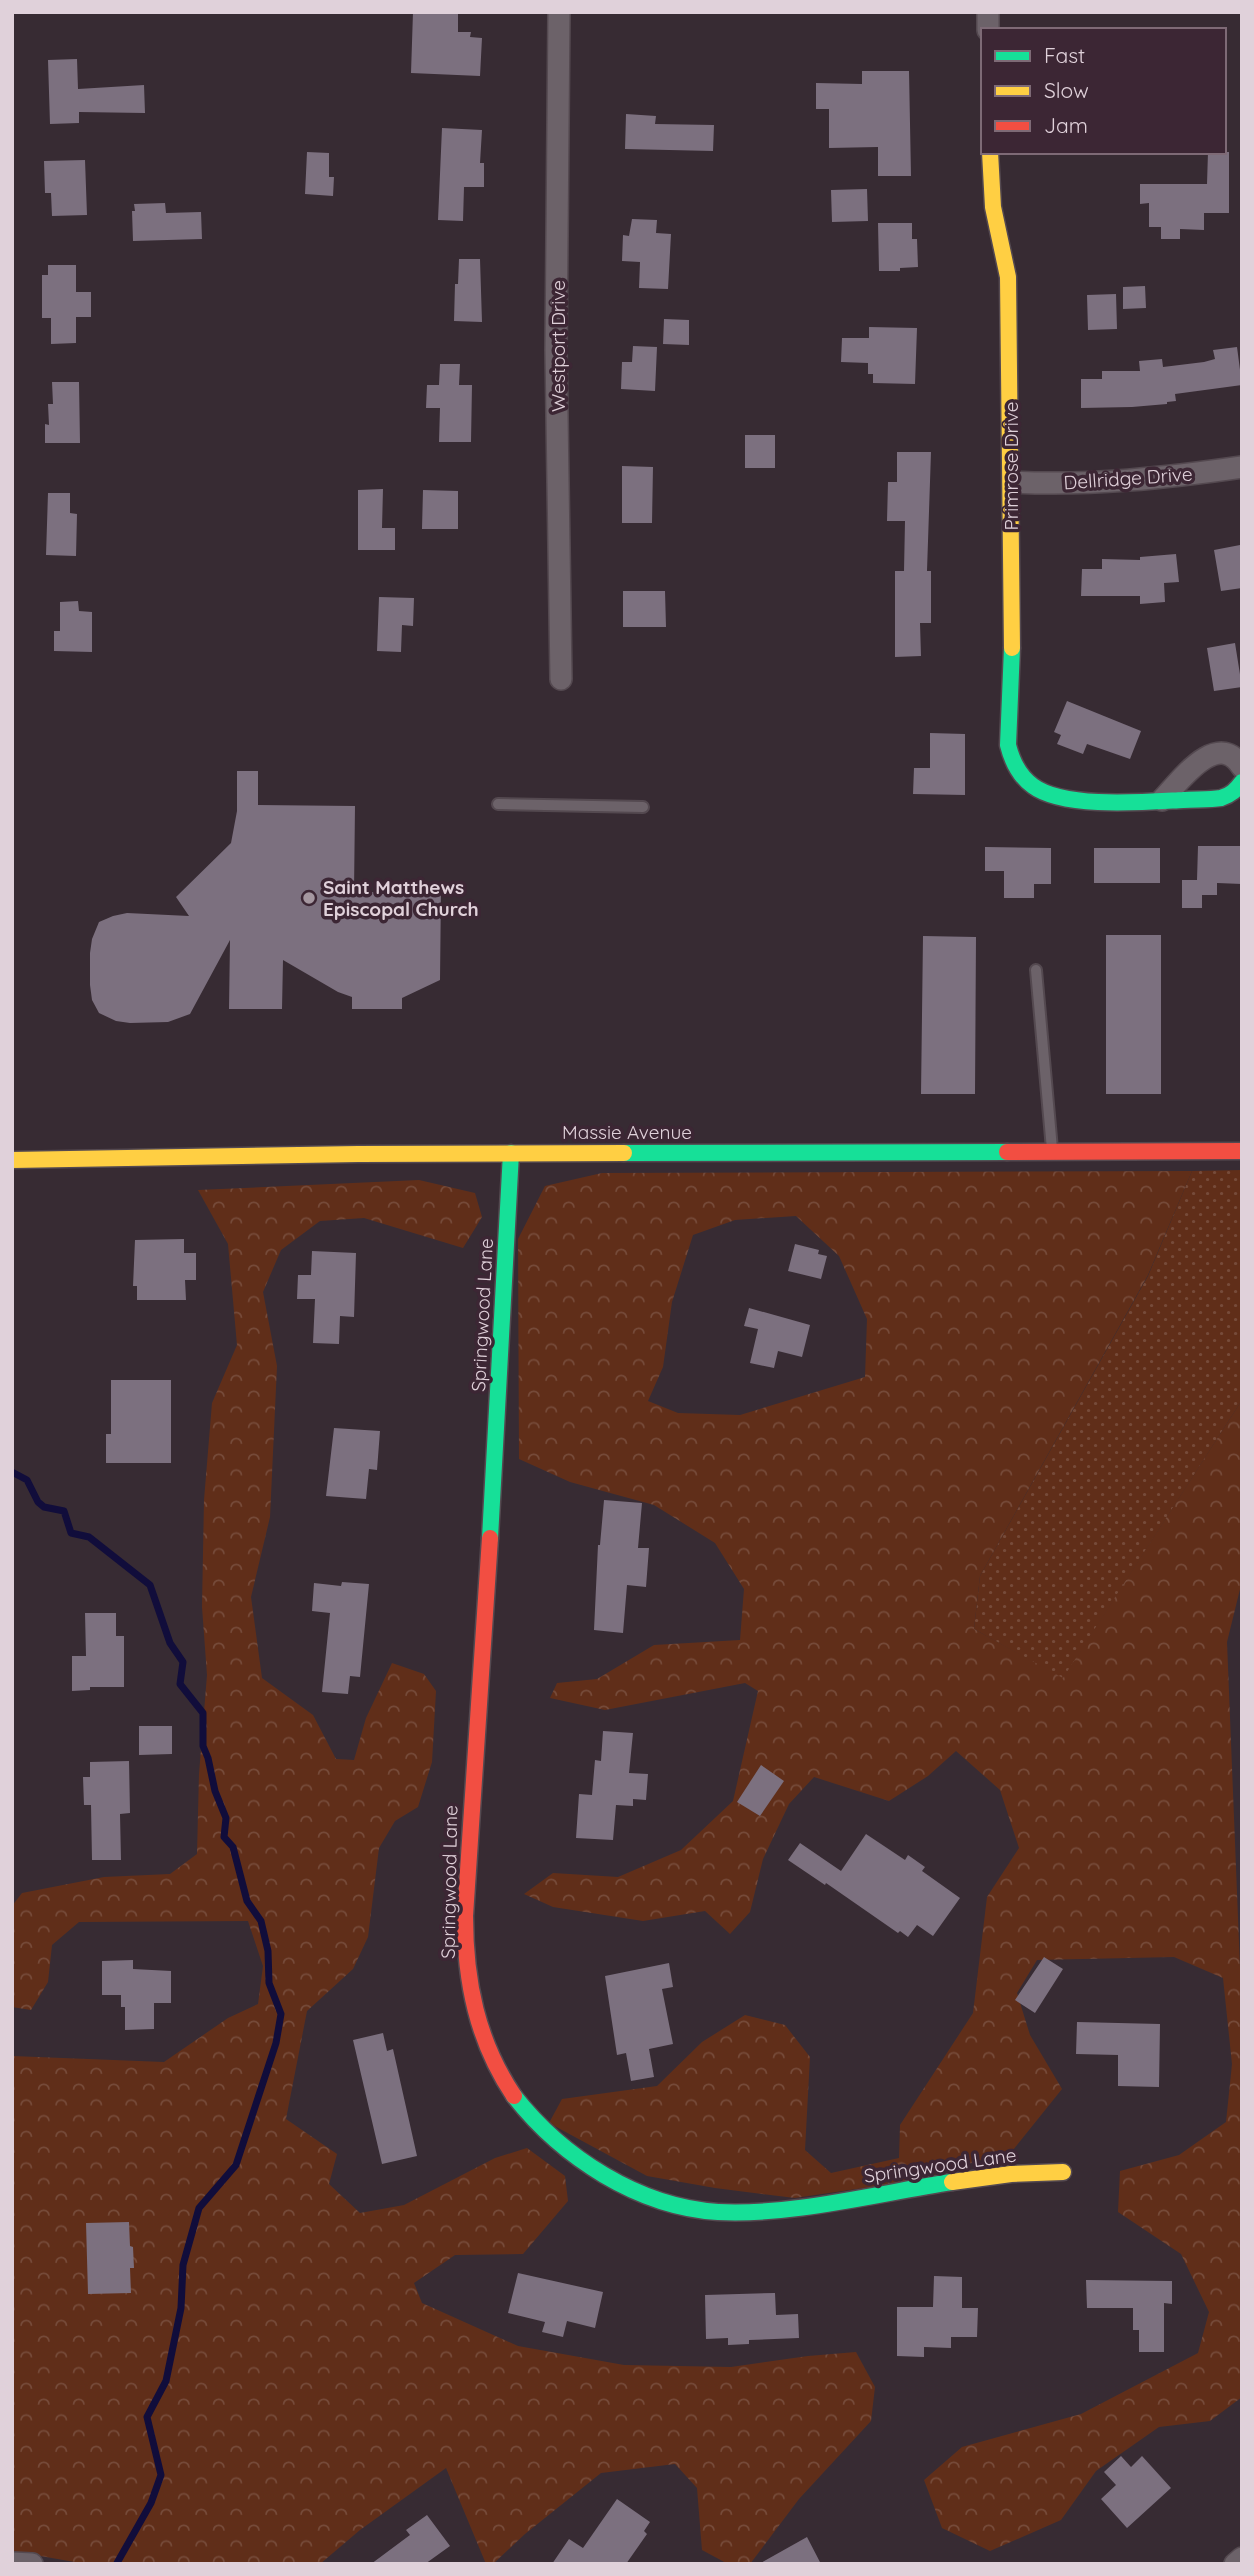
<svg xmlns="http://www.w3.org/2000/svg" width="1254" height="2576" font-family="Quicksand,sans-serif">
	<defs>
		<pattern id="grass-dots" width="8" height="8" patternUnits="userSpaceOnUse" patternTransform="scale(1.75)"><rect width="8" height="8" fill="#602e19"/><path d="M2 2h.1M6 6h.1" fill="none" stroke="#764b3a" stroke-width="1.8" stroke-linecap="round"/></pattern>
		<pattern id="forest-crowns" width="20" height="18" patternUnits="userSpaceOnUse" patternTransform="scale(1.75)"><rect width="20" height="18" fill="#602e19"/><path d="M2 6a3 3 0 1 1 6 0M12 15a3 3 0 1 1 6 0" fill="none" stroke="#764b3a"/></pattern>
	</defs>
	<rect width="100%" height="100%" fill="#372b33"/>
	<path fill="url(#grass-dots)" d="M1242 1170V1400L1063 1679 974 1629 980 1576 1148 1276 1192 1171Z"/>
	<path fill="url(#forest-crowns)" fill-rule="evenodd" d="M1192 1171 1148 1275 980 1576 974 1629 1063 1678 1242 1400V1581L1227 1642 1242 2018V2397L1210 2421 1159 2427 1096 2471 1061 2520 990 2551 942 2528 924 2480 962 2447 1081 2414 1198 2353 1209 2312 1181 2254 1118 2212 1120 2171 1179 2155 1226 2122 1232 2064 1223 1978 1174 1957 1037 1960 1017 1993 1030 2035 1062 2089 1013 2150 918 2180 795 2198 715 2188 647 2176 549 2123 562 2099 657 2086 702 2042 745 2015 785 2025 810 2057 805 2150 831 2173 899 2158 900 2125 973 2013 987 1897 1019 1848 1000 1790 956 1751 928 1776 889 1801 814 1777 789 1804 763 1859 750 1912 730 1934 705 1911 643 1921 553 1907 524 1894 553 1873 618 1877 681 1850 733 1801 758 1691 745 1683 605 1710 550 1698 557 1683 597 1679 654 1645 740 1640 744 1589 715 1543 654 1505 570 1482 519 1459 518 1239 545 1186 602 1173ZM796 1216 839 1256 867 1319 865 1377 740 1415 678 1413 648 1401 663 1367 672 1302 693 1235 735 1220Z
		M419 1180 475 1193 482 1217 463 1248 364 1218 320 1221 281 1250 263 1292 277 1366 270 1517 251 1597 262 1678 313 1715 336 1759 354 1760 366 1718 392 1663 424 1674 436 1691 432 1762 418 1807 395 1821 379 1848 368 1937 353 1969 307 2011 286 2119 337 2154 329 2184 360 2213 404 2205 495 2158 527 2148 565 2176 568 2201 523 2254 455 2255 414 2283 422 2303 518 2346 624 2365 731 2367 808 2356 856 2352 875 2387 871 2421 799 2499 750 2564H728L702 2550 697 2488 675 2464 601 2473 525 2534 493 2564H486L446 2468 360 2530 320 2564H86L12 2551V2056L164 2062 228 2018 258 2004 263 1966 248 1921 79 1922 52 1945 48 1982 31 2010 12 2007V1906L22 1893 104 1877 170 1874 197 1854 199 1774 207 1675 202 1607 204 1500 212 1403 237 1345 228 1244 198 1190Z"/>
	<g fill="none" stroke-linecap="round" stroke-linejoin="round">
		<path stroke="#110d3b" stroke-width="7" d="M12 1472 27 1480 38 1502 44 1507 64 1511 71 1533 89 1537 150 1585 170 1643 183 1662 180 1684 203 1713V1746L208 1758 215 1791 226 1818 224 1837 233 1847 247 1901 261 1921 268 1951 269 1983 281 2014 276 2043 236 2165 199 2208 183 2265 181 2308 166 2381 147 2417 161 2475 151 2503 117 2563"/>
	</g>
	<path fill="#7c707f" d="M413 12 458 14V32H471L470 37 482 38 480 76 411 73Z
		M77 59 78 89 144 85 145 113 79 112V123L50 124 48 60Z
		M862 71H909L911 176H878V147L829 148V109H816V83L862 84Z
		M626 114 656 116 655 124 714 125 713 151 625 149Z
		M442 128 482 130 480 163H484V187H464L463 221 438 220Z
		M307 152 329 153V177H334L333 196 305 194Z
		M1208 152H1229V213H1204V230L1180 229V239H1161V227H1149V203L1140 204V184H1207Z
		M85 160 87 215 52 216 51 193H45L44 161Z
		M867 189 868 221 832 222 831 190Z
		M165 203 166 213 201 212 202 239 133 241 132 211H135L134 204Z
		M632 219 657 220 656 233 671 234 668 289 639 288 640 262 622 261 623 235 629 236Z
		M878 223H912V239H917L918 267 900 268V271H879Z
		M459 259H480L482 322 454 321 455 284H458Z
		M48 265H76V292H91V317H76V343L51 344V318H42V275H48Z
		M1145 286 1146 308 1123 309V287Z
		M1116 294 1117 329 1088 330 1087 295Z
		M664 319 689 320V345L663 344Z
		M869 327 917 328 915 384 873 383V374H868V363L841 362 842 338H869Z
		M633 346 657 347 655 391 621 389 622 362H632Z
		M1237 347 1242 385 1175 394 1176 401 1167 402V404L1132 407 1081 408V379H1102V371H1140L1139 361 1162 359 1163 367 1204 362 1215 359 1213 350Z
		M440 364H460L459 385H472L471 442H439L440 408H426L427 385H439Z
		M52 382H79L80 443H45V424L49 425 48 404H53Z
		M745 435H775V468H745Z
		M897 452H931L927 571H931V623H920L921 656 895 657V571H904L905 521H887L888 482H897Z
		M622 466 653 467 652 523H622Z
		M383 489 382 528H395V550H358V490Z
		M423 490 458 491V529H422Z
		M48 493H70V513L77 514 76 556 46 555Z
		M1240 545 1242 588 1221 591 1214 550Z
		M1176 554 1179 582 1164 583 1165 602 1140 604V596H1081L1082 569H1102V559L1140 560V557Z
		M623 591H665L666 627H623Z
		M379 597 414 598 413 626 402 625 401 652 377 651Z
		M78 601 79 611 92 612V652L54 651V631H60V602Z
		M1235 643 1242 687 1214 691 1207 648Z
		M1067 701 1141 731 1130 759 1087 744 1083 754 1057 744 1061 735 1054 732Z
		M930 733 965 734V795L913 794 914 768H930Z
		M237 771H258V805L355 806 354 892H413V888H441L440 980 402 998V1009H352V997L338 992 283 960 282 1009H229L230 940 190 1014 168 1022 130 1023 116 1021 99 1013 92 1000 90 985V953L92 939 99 922 113 916 127 913 189 916 176 897 231 843 237 811Z
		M1198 846H1242V884L1217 883V895H1202V908H1182V880H1197Z
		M985 847 1051 848V884H1034V898H1004V871H985Z
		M1094 848H1160V883H1094Z
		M1106 935H1161V1094H1106Z
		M923 936 976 937 975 1094H921Z
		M184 1239V1253H196V1280H185L186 1300H137V1286H133L135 1240Z
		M795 1244 819 1250 818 1254 827 1256 821 1279 788 1271Z
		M312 1251 356 1253 354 1317 340 1316 339 1344 313 1343 315 1299H297L298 1275H311Z
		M749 1308 810 1325 802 1357 778 1351 774 1368 750 1363 758 1329 744 1326Z
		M111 1380H171V1463H106V1434H111Z
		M334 1428 380 1431 377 1470 369 1469 366 1499 326 1496Z
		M604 1500 642 1503 638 1548H649L646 1587 627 1585 623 1633 594 1630 598 1545H600Z
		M342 1582 369 1584 360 1677 350 1676 348 1694 322 1692 330 1613 312 1611 314 1583 341 1586Z
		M85 1613H116V1636H124V1687H90V1690L72 1691V1656H86Z
		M139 1726H172V1754L139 1755Z
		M603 1731 633 1733 629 1773 648 1774 646 1800 633 1799V1806L616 1805 613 1840 576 1838 579 1794 592 1795 595 1760 601 1761Z
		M129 1761 130 1813 120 1814 121 1860H92L91 1805H84L83 1777H90V1762Z
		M761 1765 784 1781 760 1816 737 1802Z
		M866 1834 905 1860 908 1855 925 1867 922 1871 960 1898 933 1936 917 1925 908 1937 900 1931 898 1933 826 1883 825 1885 788 1860 800 1843 841 1871Z
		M1044 1957 1063 1969 1035 2013 1015 2000Z
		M133 1960V1969L171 1971V2003H154V2029L125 2030V2007H121V1995H102V1961Z
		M669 1963 673 1987 662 1989 673 2044 649 2049 654 2077 631 2081 626 2053 617 2055 605 1976Z
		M1077 2022 1160 2024 1159 2087 1118 2086V2055L1076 2054Z
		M383 2033 387 2051 393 2049 417 2156 382 2164 353 2040Z
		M129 2222 130 2246 133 2247 134 2268H130L131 2293 88 2294 86 2223Z
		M518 2273 603 2292 595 2328 567 2321 563 2337 542 2332 545 2322 508 2313Z
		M934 2276 962 2277V2308H978L977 2337H951V2348L924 2347V2357L897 2356V2307H933Z
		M1086 2280 1172 2281V2304L1164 2303V2352H1139V2330H1133V2308H1087Z
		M775 2293 776 2315 798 2314 799 2338 749 2340V2344L728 2345V2338L706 2339 705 2295Z
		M1121 2456 1131 2467 1142 2456 1171 2488 1127 2528 1101 2499 1116 2485 1104 2472Z
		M617 2499 650 2522 644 2531 647 2534 626 2564H552L569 2539 583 2548Z
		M427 2515 450 2546 425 2564H371L410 2535 406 2530Z
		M807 2537 821 2564H759Z"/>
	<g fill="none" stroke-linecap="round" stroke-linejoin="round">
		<defs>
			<path id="lane" d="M498 804 643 807
				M1036 970 1052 1149"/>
			<path id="street" d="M559 12 556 350 561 679
				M988 12V30
				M1013 482C1090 486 1166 478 1242 467
				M1162 800C1180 781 1218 728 1242 767
				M12 2563 32 2564
				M1235 2564 1242 2558"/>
			<path id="fast" d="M1012 648 1008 745C1012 761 1019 776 1033 786 1064 809 1145 802 1183 800 1195 799 1209 800 1221 798 1231 795 1236 790 1242 782
				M624 1153 1007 1152
				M490 1538 511 1153
				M514 2096C562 2157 638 2207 718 2212 791 2216 879 2193 952 2182"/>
			<path id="slow" d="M990 152 993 207 1008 277 1012 648
				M12 1160 358 1154 624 1153
				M952 2182 1011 2174 1063 2172"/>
			<path id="jam" d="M1007 1152 1242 1151
				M490 1538 465 1916C465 1981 477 2041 514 2096"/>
		</defs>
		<use href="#lane" stroke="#544950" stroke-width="14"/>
		<use href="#street" stroke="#544950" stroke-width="24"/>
		<use href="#fast" stroke="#544950" stroke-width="19"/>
		<use href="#slow" stroke="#544950" stroke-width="19"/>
		<use href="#jam" stroke="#544950" stroke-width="19"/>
		<use href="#lane" stroke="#6c6269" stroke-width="10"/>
		<use href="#street" stroke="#6c6269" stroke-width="21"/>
		<use href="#fast" stroke="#16e098" stroke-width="16"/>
		<use href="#slow" stroke="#ffcf43" stroke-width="16"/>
		<use href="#jam" stroke="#f24e42" stroke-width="16"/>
	</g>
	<circle fill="#a597a0" stroke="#3c2634" stroke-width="2.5" cx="309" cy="898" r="7"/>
	<g text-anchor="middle" stroke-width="7" stroke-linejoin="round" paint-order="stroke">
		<g font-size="19" fill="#e0d1da" stroke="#3c2634">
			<text transform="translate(558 346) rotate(-90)" y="7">Westport Drive</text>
			<text transform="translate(1011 466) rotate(-90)" y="7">Primrose Drive</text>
			<text transform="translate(1128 478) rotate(-4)" y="7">Dellridge Drive</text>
			<text x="627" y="1139">Massie Avenue</text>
			<text transform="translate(482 1315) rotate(-87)" y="7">Springwood Lane</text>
			<text transform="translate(449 1882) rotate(-89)" y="7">Springwood Lane</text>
			<text transform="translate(940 2165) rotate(-8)" y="7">Springwood Lane</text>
		</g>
		<g font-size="19" font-weight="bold" fill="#e0d1da" stroke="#3c2634" text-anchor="start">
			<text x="323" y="894">Saint Matthews<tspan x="323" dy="22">Episcopal Church</tspan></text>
		</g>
	</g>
	<rect width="1254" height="2576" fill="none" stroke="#e0d1da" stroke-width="28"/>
	<rect x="981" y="28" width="245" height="126" fill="#3c2634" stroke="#7e6a76" stroke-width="2"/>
	<rect x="995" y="51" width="35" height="10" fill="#16e098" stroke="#7e6a76" stroke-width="2"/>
	<text x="1044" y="63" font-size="21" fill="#e0d1da">Fast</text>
	<rect x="995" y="86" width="35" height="10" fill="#ffcf43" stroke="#7e6a76" stroke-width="2"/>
	<text x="1044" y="98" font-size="21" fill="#e0d1da">Slow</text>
	<rect x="995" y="121" width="35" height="10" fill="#f24e42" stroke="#7e6a76" stroke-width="2"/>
	<text x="1044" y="133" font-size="21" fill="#e0d1da">Jam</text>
</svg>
